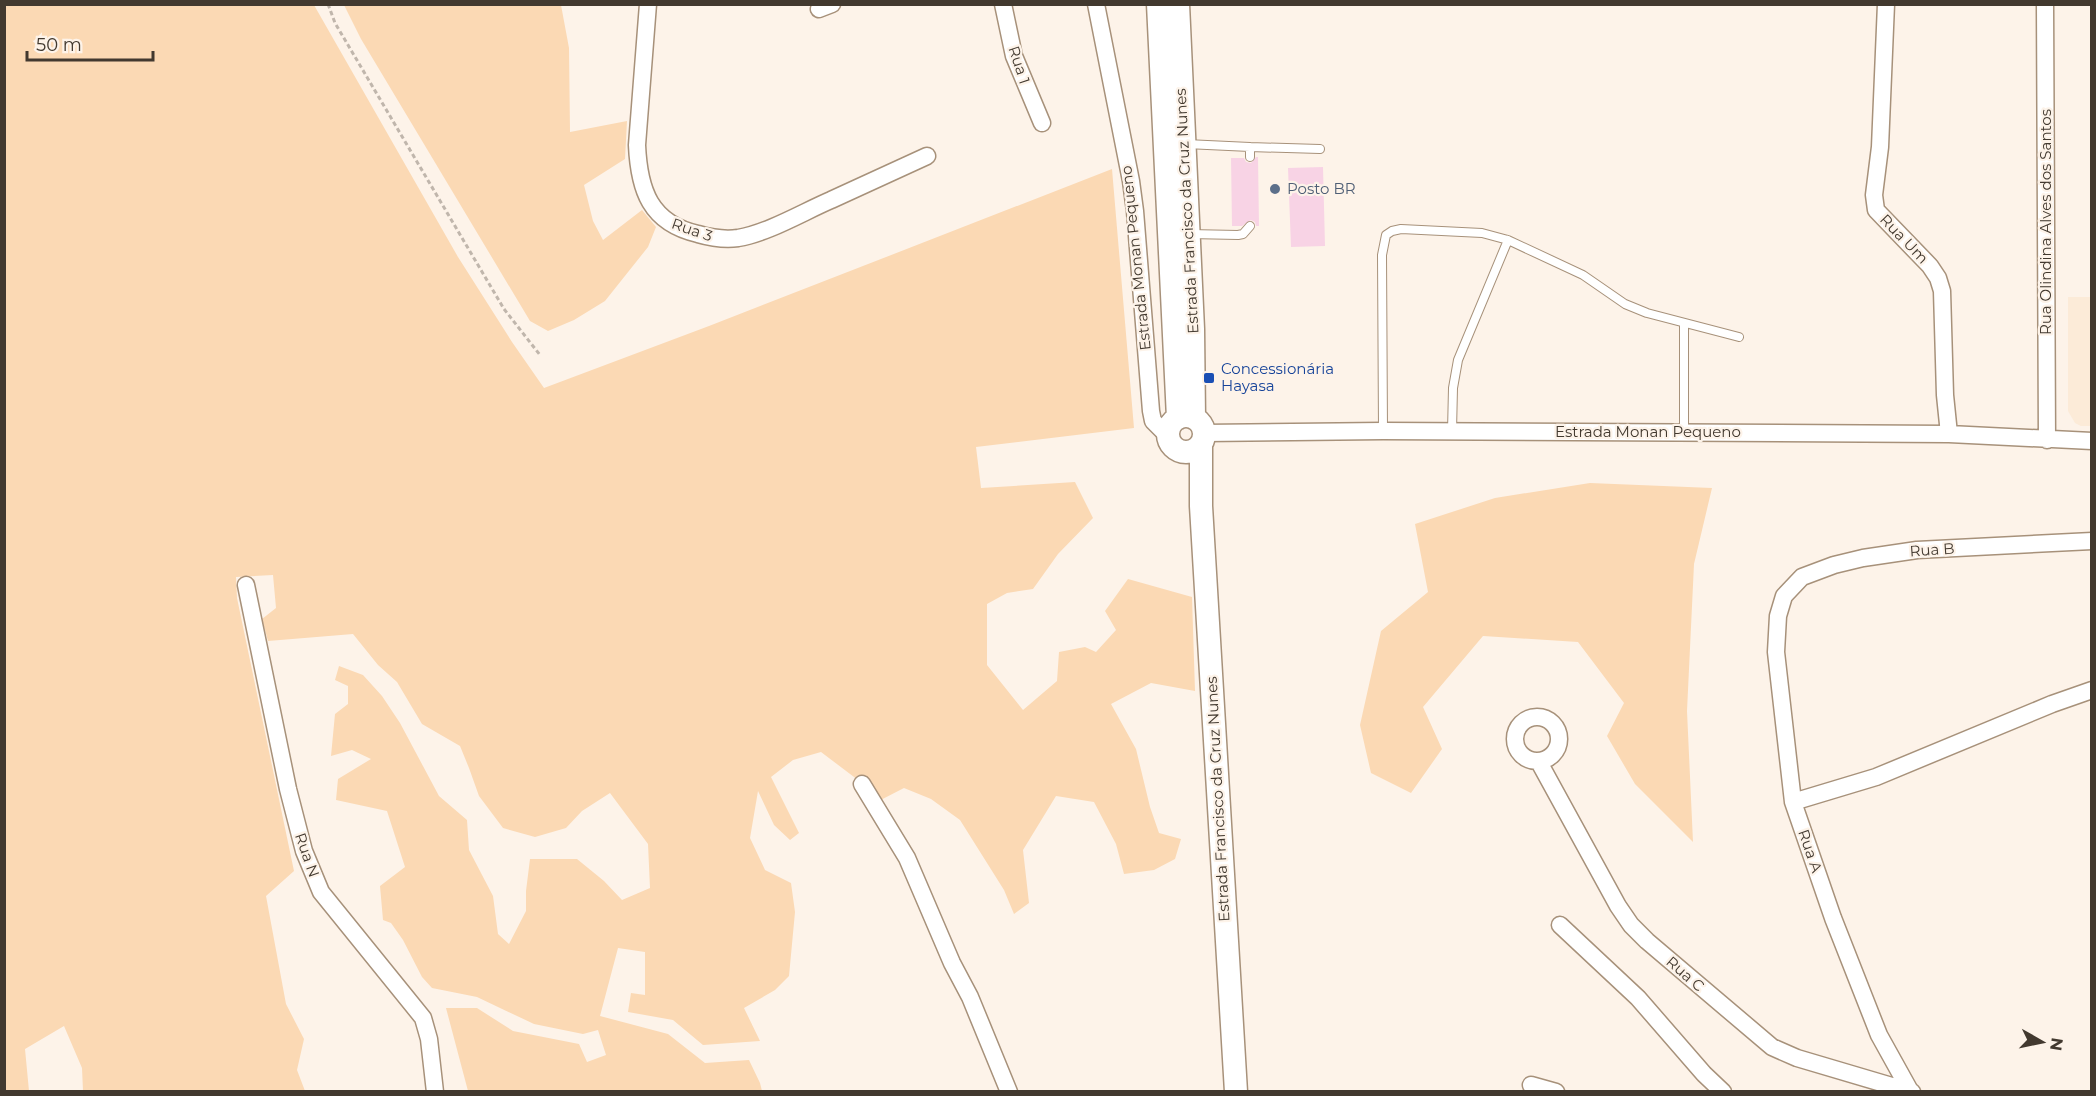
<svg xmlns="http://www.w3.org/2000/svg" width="2096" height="1096" font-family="Montserrat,sans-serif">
	<rect width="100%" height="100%" fill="#fdf3e9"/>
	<path fill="#fcebd8" d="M2068 297H2091V426H2081L2075 423 2068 411Z"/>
	<path fill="#fbd9b4" d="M5 5H314L458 257 512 342 544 388 709 326 1112 169 1134 428 976 447 981 488 1075 482 1093 518 1058 554 1033 589 1007 593 987 604V665L1023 710 1057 681 1059 652 1085 647 1096 652 1116 630 1105 611 1128 579 1192 597 1195 691 1151 683 1111 704 1136 749 1150 807 1159 833 1181 839 1175 859 1154 870 1124 874 1116 844 1094 802 1056 796 1023 850 1029 903 1014 914 1004 890 960 820 931 799 904 788 867 807 858 780 821 752 793 760 771 777 799 833 790 840 774 825 758 791 750 838 765 870 791 883 795 912 789 976 775 990 744 1008 760 1041 703 1045 673 1020 628 1012 631 993 645 995V952L618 948 600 1016 668 1034 705 1063 749 1060 760 1083 762 1091H468L446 1008H477L513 1031 579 1044 587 1062 606 1055 598 1030 583 1034 534 1024 477 997 432 988 422 977 403 940 391 923 383 920 380 886 405 867 387 811 336 800 338 779 371 759 352 750 331 756 335 714 348 704V686L335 680 339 666 363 675 382 696 400 723 439 796 467 820 469 850 493 896 498 934 509 944 526 911V891L530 859H577L604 881 622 900 650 888 648 844 610 793 582 811 566 828 535 837 503 828 479 796 469 768 460 746 422 724 397 682 378 665 353 634 268 641 262 619 276 608 273 575 236 577 237 598 294 871 266 896 286 1004 304 1039 297 1070 305 1091H83L82 1068 64 1026 25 1049 29 1091 5 1092Z
		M344 5H561L569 48 570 132 627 121 625 159 584 185 593 221 603 240 642 210 656 227 648 247 605 301 574 320 548 331 530 321 361 39Z
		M1590 483 1712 488 1694 564 1687 711 1693 842 1635 784 1607 736 1624 703 1578 642 1483 636 1423 707 1442 749 1411 793 1371 773 1360 725 1381 631 1428 592 1415 524 1495 498Z"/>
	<path fill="#f8d3e5" d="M1256 157H1258L1259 226H1256L1255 222 1251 220 1242 226H1232L1231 158H1244L1246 162 1251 163Z
		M1323 167 1325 246 1291 247 1288 168Z"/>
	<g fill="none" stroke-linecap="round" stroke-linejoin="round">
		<defs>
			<path id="service" d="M1186 144 1250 147V157
				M1250 147 1320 149
				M1189 234 1238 235 1243 234 1250 226
				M1383 431 1382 255 1386 235 1392 231 1401 229 1482 233 1508 240 1583 275 1625 304 1647 313 1739 337
				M1452 431 1453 388 1458 360 1508 240
				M1684 432V323"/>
			<path id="minor" d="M648 4 637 145C639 190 650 223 698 234 712 238 724 240 738 238 768 233 803 212 831 200 863 185 895 171 927 156
				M1003 4 1014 56 1042 123
				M1096 4 1131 181 1135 211 1151 411 1153 421 1168 436
				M1886 4 1880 147 1874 195 1876 210 1930 266 1938 278 1942 291 1945 395 1949 434
				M2045 4 2047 440
				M819 9 832 4
				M1204 433 1383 431 1949 434 2092 441
				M246 585 288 789 304 851 321 892 423 1018 429 1039 435 1092
				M1515 739a22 22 0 1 1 44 0a22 22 0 1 1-44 0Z
				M1539 762 1618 906 1631 925 1647 941 1772 1047 1797 1058 1912 1092
				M862 784 907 858 952 963 970 997 1009 1092
				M1793 802 1876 777 2052 704 2092 690
				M1560 925 1638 998 1704 1074 1723 1092
				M1531 1085 1556 1092
				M1909 1089 1879 1035 1833 918 1793 802 1776 652 1778 616 1784 596 1802 577 1834 565 1863 558 1917 550 2092 541"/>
			<path id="secondary" d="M1158 4 1178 418
				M1178 4 1193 329 1194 418
				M1168 434a18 18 0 1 1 36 0a18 18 0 1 1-36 0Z
				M1201 444V506L1236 1092"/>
		</defs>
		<use href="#service" stroke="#a7917a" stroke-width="10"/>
		<use href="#minor" stroke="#a7917a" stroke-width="19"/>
		<use href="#secondary" stroke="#a7917a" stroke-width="25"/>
		<path stroke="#c0b6ac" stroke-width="3" stroke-dasharray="4.5 3" stroke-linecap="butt" d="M328 4 335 23 504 309 540 355"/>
		<use href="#service" stroke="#fff" stroke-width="8"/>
		<use href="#minor" stroke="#fff" stroke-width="16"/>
		<use href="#secondary" stroke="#fff" stroke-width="22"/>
	</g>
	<circle fill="#5c6f8a" stroke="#fdf3e9" stroke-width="2" cx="1275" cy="189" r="6"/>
	<rect fill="#1a4fb4" stroke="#fdf3e9" stroke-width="2" x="1203" y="372" width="12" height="12" rx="3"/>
	<g text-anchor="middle" stroke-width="4.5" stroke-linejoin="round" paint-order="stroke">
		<g font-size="15" fill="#42392f" stroke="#fdf3e9">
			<text transform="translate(1019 65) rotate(72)" y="5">Rua 1</text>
			<text transform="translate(1187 211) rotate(-93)" y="5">Estrada Francisco da Cruz Nunes</text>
			<text transform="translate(2046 222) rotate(-90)" y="5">Rua Olindina Alves dos Santos</text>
			<text transform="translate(692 230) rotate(19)" y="5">Rua 3</text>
			<text transform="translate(1904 239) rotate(46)" y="5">Rua Um</text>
			<text transform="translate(1136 258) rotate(-96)" y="5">Estrada Monan Pequeno</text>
			<text x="1648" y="437">Estrada Monan Pequeno</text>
			<text transform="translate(1932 550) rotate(-4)" y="5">Rua B</text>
			<text transform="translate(1218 799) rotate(-93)" y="5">Estrada Francisco da Cruz Nunes</text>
			<text transform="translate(1810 851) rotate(71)" y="5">Rua A</text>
			<text transform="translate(307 855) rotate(71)" y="5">Rua N</text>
			<text transform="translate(1685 974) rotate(41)" y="5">Rua C</text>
		</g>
		<g font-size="15" fill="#4e5e75" stroke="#fdf3e9" text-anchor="start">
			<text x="1287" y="194">Posto BR</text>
		</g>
		<g font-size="15" fill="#164399" stroke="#fdf3e9" text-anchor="start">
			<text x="1221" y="374">Concessionária<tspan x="1221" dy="17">Hayasa</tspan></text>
		</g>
	</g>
	<rect width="2096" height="1096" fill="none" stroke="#42392f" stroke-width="12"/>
	<g transform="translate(2042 1042) rotate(99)" stroke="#fdf3e9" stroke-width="4.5" paint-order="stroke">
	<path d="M0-4.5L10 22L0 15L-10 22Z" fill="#42392f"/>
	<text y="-9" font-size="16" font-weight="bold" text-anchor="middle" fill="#42392f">N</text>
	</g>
	<path d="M27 51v9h126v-9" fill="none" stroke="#42392f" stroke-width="3"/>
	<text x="36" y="51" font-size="18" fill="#42392f" stroke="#fdf3e9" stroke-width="4.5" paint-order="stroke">50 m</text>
</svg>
